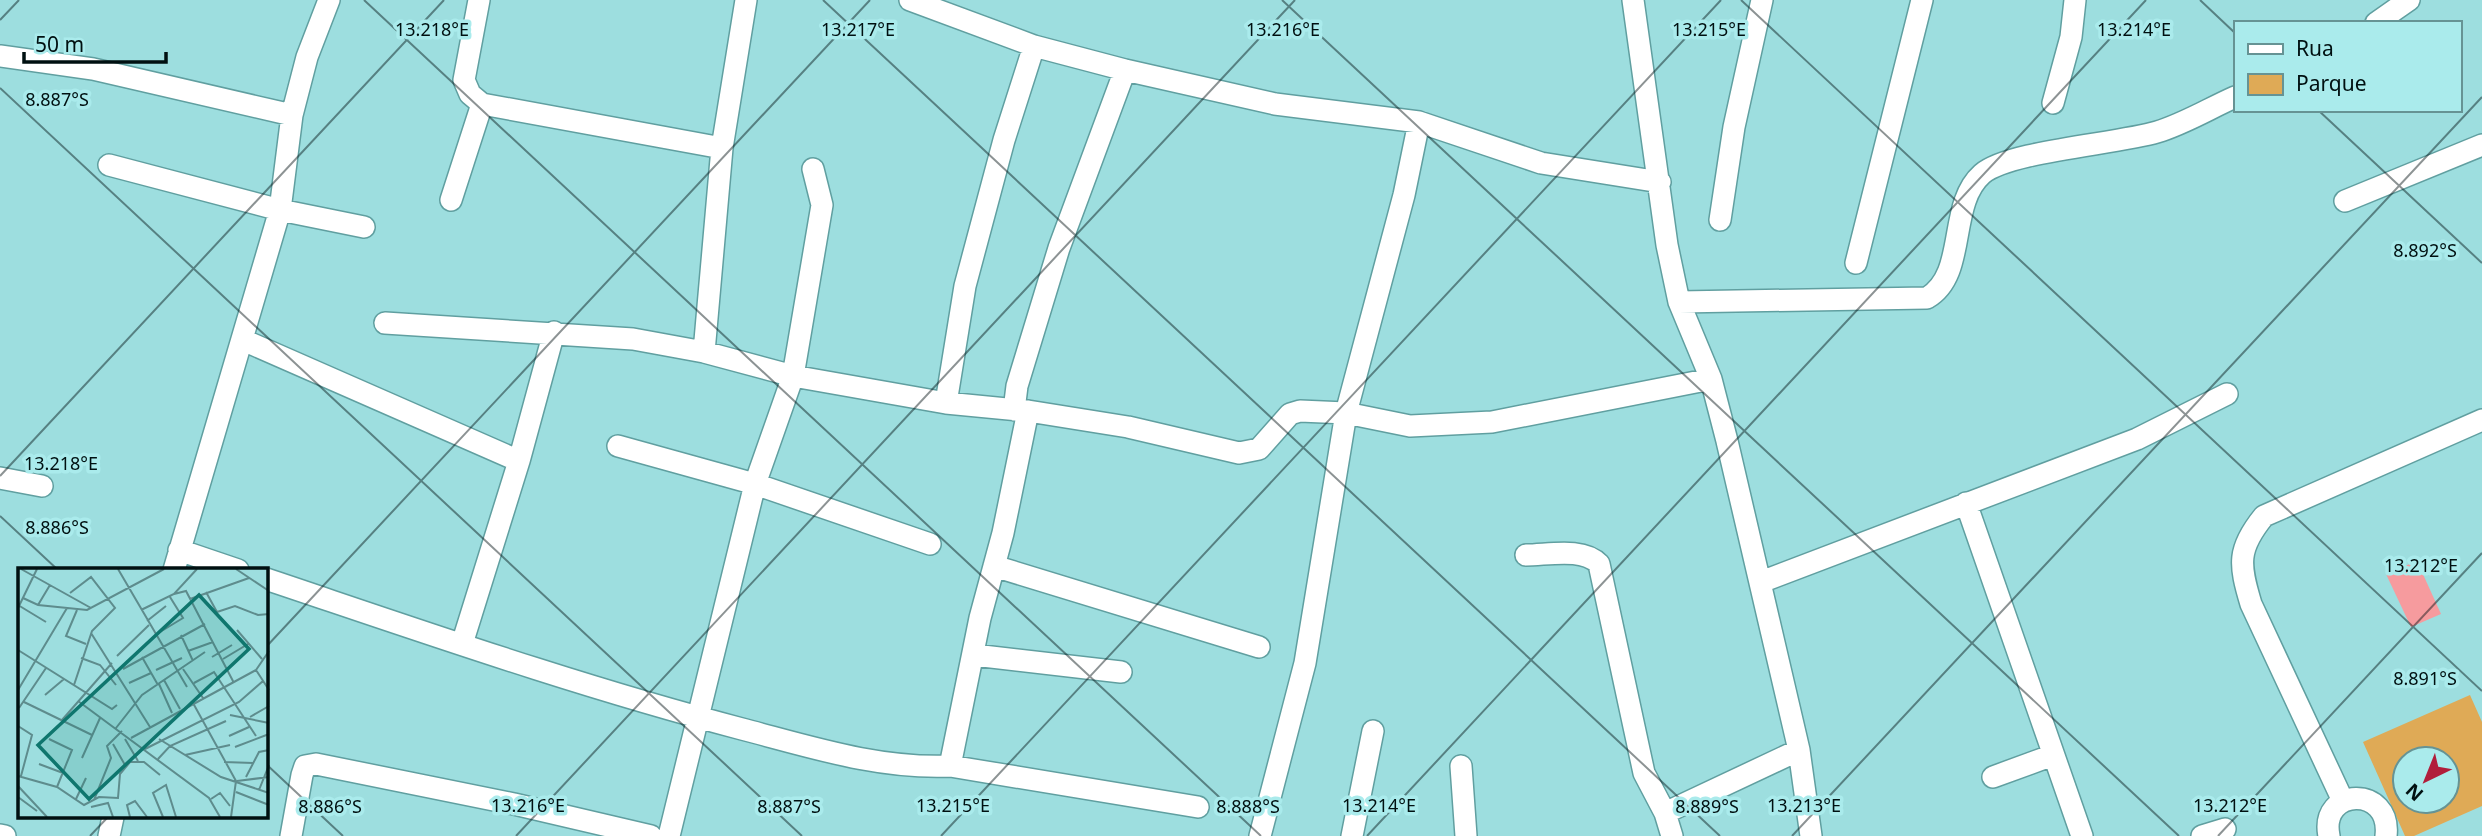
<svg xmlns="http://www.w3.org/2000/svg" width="2482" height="836" font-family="'Noto Sans',sans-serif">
	<rect width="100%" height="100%" fill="#9ddedf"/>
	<path fill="#dfaa56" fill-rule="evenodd" d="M2470 695 2482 722V806L2414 836H2405L2363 742ZM2405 759H2447V801H2405Z"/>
	<path fill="#f69b9e" d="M2417 561 2441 614 2411 627 2386 574Z"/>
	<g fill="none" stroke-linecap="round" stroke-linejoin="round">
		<defs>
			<path id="street" d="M479 0 464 80 470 94 482 104 722 148
				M910 0 1034 46 1125 70 1275 104 1419 122 1541 163 1660 182
				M1633 0 1667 245 1679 302 1711 379 1727 441 1799 750 1811 836
				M2376 23 2409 0
				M0 56 93 69 292 115
				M2053 103 2071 37 2075 0
				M109 165 280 210 364 227
				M451 200 482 104
				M2345 201 2482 145
				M1720 220 1734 127 1762 0
				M1856 263 1922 0
				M1679 302 1927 298C1968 274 1947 205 1982 174 2008 151 2117 144 2157 132 2184 124 2210 108 2235 97
				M385 323 633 339 704 352 793 376 946 403 1028 411 1128 427 1239 453 1259 449 1290 414 1300 411 1346 413 1410 426 1492 422 1711 379
				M243 340 519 461
				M704 352 722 148 746 0
				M946 403 965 286 1004 140 1034 46
				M1014 410 1017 386 1059 248 1125 70
				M618 446 755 484 930 544
				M0 478 42 486
				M1966 503 2082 836
				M179 550 238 570
				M1526 555C1548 555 1583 547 1599 564L1644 773 1665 813 1672 836
				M994 566 1259 647
				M174 570 280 210 292 115 307 57 329 0
				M266 579C424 632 581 687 742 729 811 747 878 769 950 766L1198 807
				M1761 582 2137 439 2227 394
				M462 644 519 461 554 332
				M974 655 1121 672
				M950 766 980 618 1003 533 1028 411
				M1461 766 1466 836
				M1993 777 2053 755
				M2343 801 2251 604C2239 564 2237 549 2264 516L2482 420
				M1665 813 1799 750
				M0 835 5 836
				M109 836 113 817
				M291 836 302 775 305 766 316 764 514 804 651 836
				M669 836 755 484 793 376 822 205 813 169
				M1260 836 1305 663 1346 413 1404 195 1419 122
				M1352 836 1373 731
				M2202 836 2225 829
				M2329 836C2319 787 2392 785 2386 836"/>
		</defs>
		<use href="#street" stroke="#609fa0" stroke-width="24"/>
		<use href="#street" stroke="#fff" stroke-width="21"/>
	</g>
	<path fill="none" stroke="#001011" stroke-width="2" stroke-opacity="0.45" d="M364 0 1261 836M823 0 1720 836M1282 0 2179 836M1741 0 2482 691M2200 0 2235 33M0 20 19 0M0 88 802 836M2318 110 2482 263M0 476 444 0M0 516 58 570M266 647 870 0M266 764 343 836M90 836 108 817M516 836 1295 0M941 836 1721 0M1367 836 2146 0M1792 836 2482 97M2218 836 2482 553"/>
	<g transform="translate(18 568)">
		<rect width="250" height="250" fill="#9ddedf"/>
		<path fill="none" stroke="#5e8c8d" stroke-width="2" d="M3 1 73 40M100 1 169 119M218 1 251 23M188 24 199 44 217 38 240 47 251 46M52 25 73 9 97 40 74 63 56 117M156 26 168 23 216 115M5 30 20 37 69 42 146 1M172 31 231 10M0 37 28 54M20 37 32 17M0 40 19 1M59 42 48 68 68 76M123 42 156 26 179 1M129 53 148 38M219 62 244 91M73 65 132 159M137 67 165 50 152 29M163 67 175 93M0 82 94 141 99 137M170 83 195 74M99 88 131 57M124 89 140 117M194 89 214 77M63 90 82 97 98 117M205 91 230 76M105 101 187 56M165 101 185 130M138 102 164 90M238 102 251 122M146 112 162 141M111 115 133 105M176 115 196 104 238 168M141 116 154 145M0 122 49 40M27 127 46 111M60 133 191 230 202 249M6 134 74 167M175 135 218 213 213 249M1 140 28 100M212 147 251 155M232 149 251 138M44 152 94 95M0 158 14 167 3 208M98 160 124 127 187 84M211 168 231 159M113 170 238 102 251 83M31 171 54 182 39 219M107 171 120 193M141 171 203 209 251 225M95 176 107 197M217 179 251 166M127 181 221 134 245 113M167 187 212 177M64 190 82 150M140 191 152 178 208 153M206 194 235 195M21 196 45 205M0 208 39 219 66 237 81 229 100 230 102 206 112 194H126L142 207M228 209 241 184 251 182M219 213 251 209M0 218 29 249M241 222 251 197M218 224 251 237M0 229 19 243M58 231 68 210M193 231 202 225 212 238M76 232 93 190 89 178 104 163M73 239 90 235 95 249M112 249 109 237 117 233 129 249M145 249 135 225 148 217 158 249"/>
		<path fill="#0f766e" fill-opacity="0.15" stroke="#0f766e" stroke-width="3.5" d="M181 27 231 81 71 231 20 177Z"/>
		<rect width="250" height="250" fill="none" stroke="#001011" stroke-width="3.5"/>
	</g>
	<g font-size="18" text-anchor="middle" fill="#001011" stroke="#aaebec" stroke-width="7" stroke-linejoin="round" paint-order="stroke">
		<text x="432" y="36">13.218°E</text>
		<text x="858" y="36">13.217°E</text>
		<text x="1283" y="36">13.216°E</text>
		<text x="1709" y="36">13.215°E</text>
		<text x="2134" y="36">13.214°E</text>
		<text x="57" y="106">8.887°S</text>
		<text x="2425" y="257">8.892°S</text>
		<text x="61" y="470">13.218°E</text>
		<text x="57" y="534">8.886°S</text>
		<text x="2421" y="572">13.212°E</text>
		<text x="2425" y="685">8.891°S</text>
		<text x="528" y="812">13.216°E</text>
		<text x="953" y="812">13.215°E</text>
		<text x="1379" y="812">13.214°E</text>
		<text x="1804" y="812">13.213°E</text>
		<text x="2230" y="812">13.212°E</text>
		<text x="330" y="813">8.886°S</text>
		<text x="789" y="813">8.887°S</text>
		<text x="1248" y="813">8.888°S</text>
		<text x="1707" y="813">8.889°S</text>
	</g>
	<rect x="2234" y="21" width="228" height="91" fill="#aaebec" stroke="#669394" stroke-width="2"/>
	<rect x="2248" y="44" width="35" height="10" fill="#ffffff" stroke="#669394" stroke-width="2"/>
	<text x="2296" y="56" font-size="21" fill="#001011">Rua</text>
	<rect x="2248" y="74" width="35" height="21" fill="#dfaa56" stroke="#669394" stroke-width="2"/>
	<text x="2296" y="91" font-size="21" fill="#001011">Parque</text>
	<g transform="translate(2426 780) rotate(223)"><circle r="33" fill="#aaebec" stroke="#669394" stroke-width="2"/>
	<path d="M0-5L12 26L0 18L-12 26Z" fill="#b11e3b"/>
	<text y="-10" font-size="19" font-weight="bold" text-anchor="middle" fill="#001011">N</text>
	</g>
	<path d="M24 52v10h142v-10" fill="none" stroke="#001011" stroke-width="3.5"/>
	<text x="35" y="52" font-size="21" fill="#001011" stroke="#aaebec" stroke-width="5" paint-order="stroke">50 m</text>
</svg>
